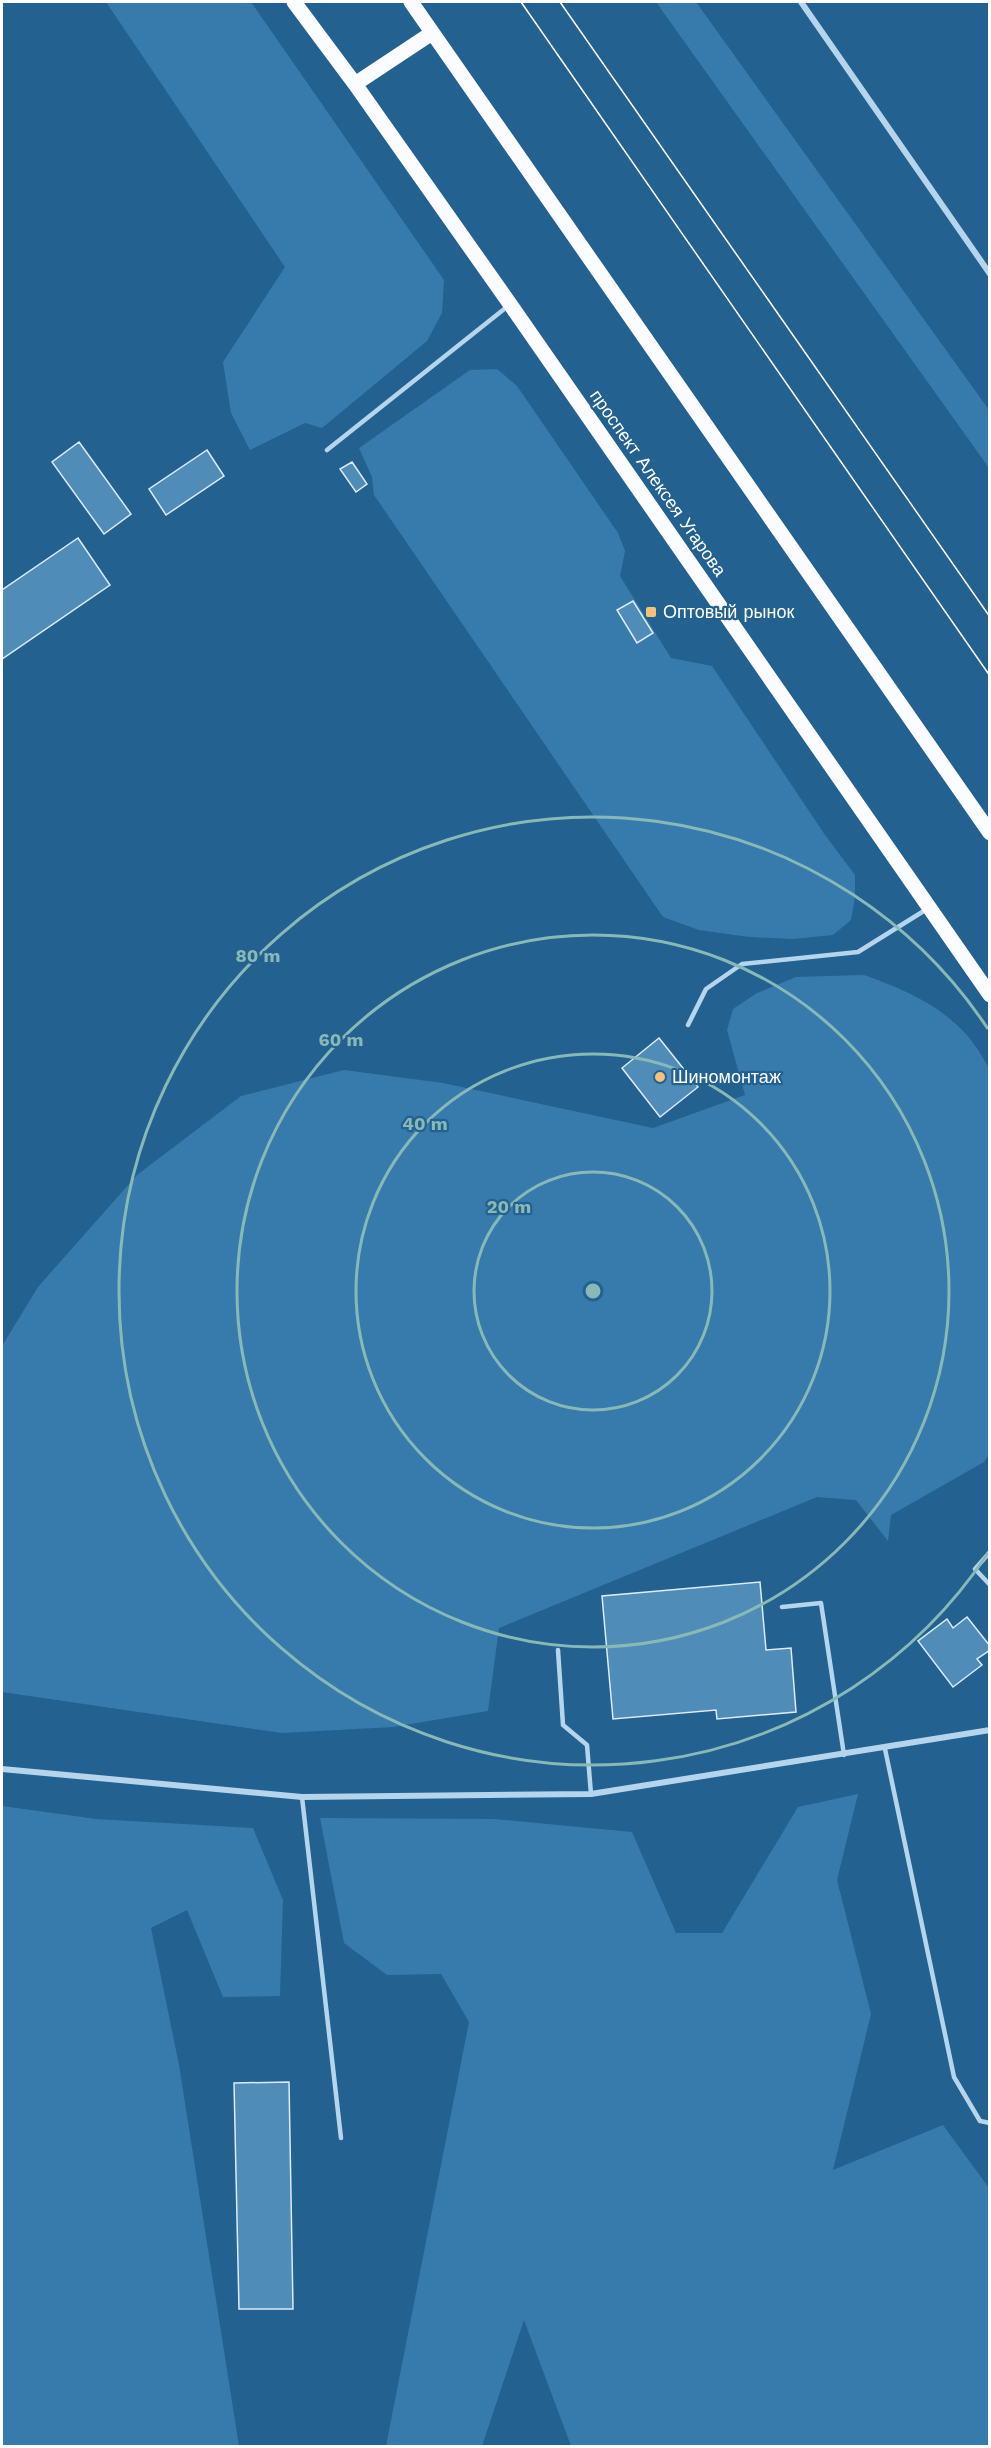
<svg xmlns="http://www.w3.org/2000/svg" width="991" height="2448" font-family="'Work Sans',sans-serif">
	<rect width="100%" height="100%" fill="#236190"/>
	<path fill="#377bad" d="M106 2H251L444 280 442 313 427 341 322 428 305 423 250 450 231 413 223 362 285 267Z
		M656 2H696L989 410V468Z
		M497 369 517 386 618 533 625 551 620 576 671 658 712 666 825 835 855 875V897L851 920 833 935 793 939 749 937 699 930 663 917 374 495 372 477 359 448 470 370Z
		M864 975C901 988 938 1004 965 1033 974 1043 982 1056 989 1068L990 1453 984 1462 891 1515 888 1541 856 1500 817 1497 499 1628 488 1711 393 1727 282 1733 2 1692V1346L38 1287 137 1175 241 1096 344 1070 443 1083 653 1128 745 1095 727 1030 733 1009 757 993 796 977Z
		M858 1794 837 1880 871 2014 833 2170 943 2125 989 2188V2446H571L524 2320 482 2446H386L469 2022 441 1974 387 1975 344 1943 320 1818 494 1819 632 1832 676 1933H722L798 1807Z
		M2 1806 96 1819 253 1828 283 1900 280 1996 223 1997 187 1910 151 1928 179 2065 239 2446H2Z"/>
	<path fill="#508cb8" stroke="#daecf9" stroke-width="1.5" d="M79 442 131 514 104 534 52 462Z
		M207 450 224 476 166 515 149 489Z
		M352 462 367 484 356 492 340 469Z
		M78 538 110 585 2 659V590Z
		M633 601 653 633 637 643 617 610Z
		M659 1038 698 1087 660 1117 622 1068Z
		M760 1582 766 1650 791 1648 796 1712 717 1719 716 1710 613 1719 602 1596Z
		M967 1617 990 1646V1650L977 1659 982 1665 953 1687 918 1641 947 1619 953 1628Z
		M289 2082 293 2309H239L234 2083Z"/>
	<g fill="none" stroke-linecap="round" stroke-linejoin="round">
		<path stroke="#b5d5ec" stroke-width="4.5" d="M327 450 508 306
			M688 1025 706 989 742 964 858 952 927 909
			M990 1552 975 1569 990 1585
			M782 1607 821 1603 844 1755
			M558 1650 563 1725 587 1745 591 1794
			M885 1749 954 2077 980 2121 990 2123
			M302 1797 341 2138"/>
		<path stroke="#b5d5ec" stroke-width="6" d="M801 2 990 274
			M2 1769 302 1797 591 1794 990 1730"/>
		<path stroke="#fafcff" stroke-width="15" d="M294 2 355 84 510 304 990 995
			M411 2 990 833
			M355 84 432 33"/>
		<path stroke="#fff" stroke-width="1.5" d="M521 2 990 676
			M560 2 990 617"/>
	</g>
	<g fill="none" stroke="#87bab6" stroke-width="3">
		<circle cx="593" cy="1291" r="119"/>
		<circle cx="593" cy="1291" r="237"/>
		<circle cx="593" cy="1291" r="356"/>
		<path d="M988 1553A474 474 0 1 1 988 1029"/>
	</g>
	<g fill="#f7c278" stroke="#236190" stroke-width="2">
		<rect x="645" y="606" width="12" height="12" rx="3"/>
		<circle cx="660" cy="1077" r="6"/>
	</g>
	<g text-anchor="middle" stroke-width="4.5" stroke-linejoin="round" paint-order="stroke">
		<g font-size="18" fill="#fff" stroke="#236190">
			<text transform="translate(658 483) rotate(55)" y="6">проспект Алексея Угарова</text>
		</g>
		<g font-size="18" fill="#fff" stroke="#236190" text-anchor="start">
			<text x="663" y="618">Оптовый рынок</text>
			<text x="672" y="1083">Шиномонтаж</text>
		</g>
	</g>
	<circle cx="593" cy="1291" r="9" fill="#87bab6" stroke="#236190" stroke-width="3"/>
	<g font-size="18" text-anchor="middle" font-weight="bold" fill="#87bab6" stroke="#236190" stroke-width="4.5" stroke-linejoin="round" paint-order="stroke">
		<text x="258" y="962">80 m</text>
		<text x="341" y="1046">60 m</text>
		<text x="425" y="1130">40 m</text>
		<text x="509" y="1213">20 m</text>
	</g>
	<rect width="991" height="2448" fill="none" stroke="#ffffff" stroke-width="6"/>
</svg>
